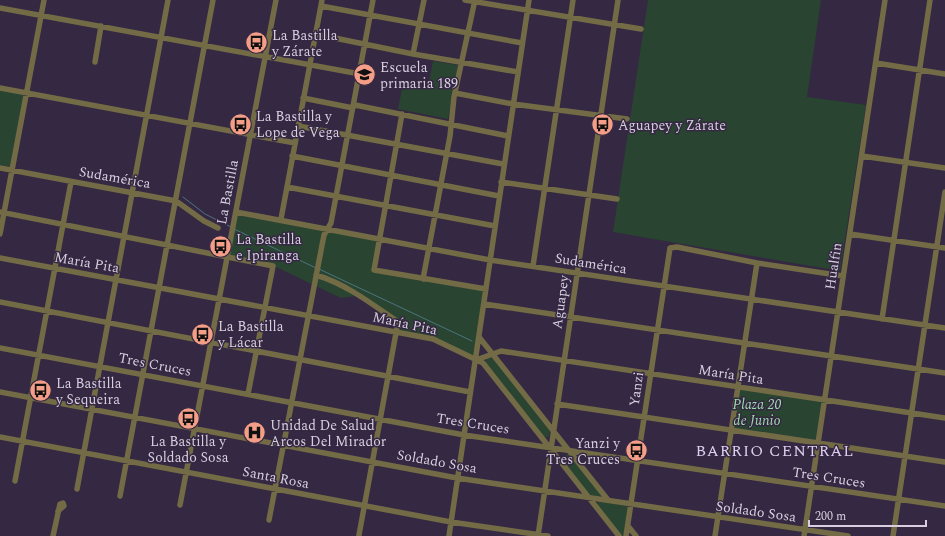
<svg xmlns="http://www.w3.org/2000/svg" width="945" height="536" font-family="Spectral,serif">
	<rect width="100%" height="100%" fill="#352842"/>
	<path fill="#294430" d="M648 0H821L807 97 866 105 840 271 613 232Z
		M433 61 458 65 448 119 398 109 403 83 428 87Z
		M0 90 24 94 10 167 0 165Z
		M236 212 379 239 374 268 486 289 475 360 433 339 396 333 398 321 356 296 341 298 276 267 227 257Z
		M489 357 493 359 550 431 549 437H543L486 363V359Z
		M737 386 825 399 818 443 731 430Z
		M566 455H570L601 494 600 497 590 495 563 463 564 458Z
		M598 501 628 506 624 536H622L597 505Z"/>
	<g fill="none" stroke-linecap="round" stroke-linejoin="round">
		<path stroke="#4c7581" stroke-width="1" d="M183 197 205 214 231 227
			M234 229 316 268
			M319 269 472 341"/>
		<path stroke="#726b46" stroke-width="5.5" d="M465 0 641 29
			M321 6 522 43
			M0 8 360 74
			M315 34 413 54 518 72
			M413 54 424 0
			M95 62 101 26
			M876 63 945 74
			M0 88 295 143
			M455 93 513 104 627 119
			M303 98 353 108
			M355 105 508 136
			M402 114 374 270 486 289
			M298 126 503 164
			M292 156 499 196
			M862 156 945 168
			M0 168 176 201 204 221 218 228
			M501 182 617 199
			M287 187 495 226
			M0 212 273 266 248 394
			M236 212 490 260 945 328
			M281 219 322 0
			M0 234 44 0
			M850 234 945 248
			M0 258 433 339 483 363 619 536
			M533 266 573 0
			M316 275C346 284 372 304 398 322L359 535
			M423 279 450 136 454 97 475 0
			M0 302 470 392
			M484 304 945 373
			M882 319 930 0
			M479 337 608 500
			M0 348 464 435 945 506
			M476 360 501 351 945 418
			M0 392 457 478 848 536
			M557 404 945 462
			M0 437 451 522 548 536
			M15 481 71 182
			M77 489 168 0
			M120 496 213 0
			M180 505 276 0
			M269 520 324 235 331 223 373 0
			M628 526 636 536
			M53 536 60 504 63 503 64 506 58 511
			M449 536 529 0
			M538 536 618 0
			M626 536 670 248 677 247 757 263 843 276
			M715 536 757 263
			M804 536 885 0
			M893 536 945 192"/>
	</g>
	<defs>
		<symbol id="bus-disc" viewBox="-11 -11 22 22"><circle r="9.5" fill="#f49e88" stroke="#352842"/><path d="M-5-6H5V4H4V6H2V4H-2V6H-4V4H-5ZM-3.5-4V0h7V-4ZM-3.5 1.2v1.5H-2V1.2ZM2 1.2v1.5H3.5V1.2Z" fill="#111"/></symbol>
		<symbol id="school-disc" viewBox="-11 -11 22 22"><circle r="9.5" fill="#f49e88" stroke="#352842"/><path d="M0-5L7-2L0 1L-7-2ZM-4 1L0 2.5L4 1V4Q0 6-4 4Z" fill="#111"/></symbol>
		<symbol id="hospital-disc" viewBox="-11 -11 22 22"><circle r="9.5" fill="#f49e88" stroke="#352842"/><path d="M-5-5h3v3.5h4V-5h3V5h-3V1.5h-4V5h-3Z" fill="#111"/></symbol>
	</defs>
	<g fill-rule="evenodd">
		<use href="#bus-disc" x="244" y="30" width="25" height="25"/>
		<use href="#school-disc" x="352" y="62" width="25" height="25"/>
		<use href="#bus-disc" x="228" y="112" width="25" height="25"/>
		<use href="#bus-disc" x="590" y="112" width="25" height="25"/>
		<use href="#bus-disc" x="208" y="234" width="25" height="25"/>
		<use href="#bus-disc" x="190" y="322" width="25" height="25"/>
		<use href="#bus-disc" x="28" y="378" width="25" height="25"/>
		<use href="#bus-disc" x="176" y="406" width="25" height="25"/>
		<use href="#hospital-disc" x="242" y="420" width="25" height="25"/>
		<use href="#bus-disc" x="624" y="438" width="25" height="25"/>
	</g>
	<g text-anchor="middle" stroke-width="3" stroke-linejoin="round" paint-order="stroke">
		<g font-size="14" fill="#d7cfe0" stroke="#352842" text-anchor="start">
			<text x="272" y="40">La Bastilla<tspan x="272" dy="16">y Zárate</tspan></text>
			<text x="380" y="72">Escuela<tspan x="380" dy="16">primaria 189</tspan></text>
			<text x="256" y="121">La Bastilla y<tspan x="256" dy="16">Lope de Vega</tspan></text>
			<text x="618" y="130">Aguapey y Zárate</text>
			<text x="236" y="244">La Bastilla<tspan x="236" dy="16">e Ipiranga</tspan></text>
			<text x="218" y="331">La Bastilla<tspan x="218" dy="16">y Lácar</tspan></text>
			<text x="56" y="388">La Bastilla<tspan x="56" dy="16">y Sequeira</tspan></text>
			<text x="270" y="430">Unidad De Salud<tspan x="270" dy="16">Arcos Del Mirador</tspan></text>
			<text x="188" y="446" text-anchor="middle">La Bastilla y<tspan x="188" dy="16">Soldado Sosa</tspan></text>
			<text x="620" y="448" text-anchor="end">Yanzi y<tspan x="620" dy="16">Tres Cruces</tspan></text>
		</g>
		<g font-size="14" fill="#d7cfe0" stroke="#352842">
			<text transform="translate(115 177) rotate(10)" y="5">Sudamérica</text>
			<text transform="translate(227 192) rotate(-79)" y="5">La Bastilla</text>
			<text transform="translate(87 262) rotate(10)" y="5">María Pita</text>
			<text transform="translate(591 263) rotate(9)" y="5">Sudamérica</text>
			<text transform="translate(833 266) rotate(-81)" y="5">Hualfin</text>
			<text transform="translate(560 302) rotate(-82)" y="5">Aguapey</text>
			<text transform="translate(405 323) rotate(12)" y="5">María Pita</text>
			<text transform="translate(155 364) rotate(11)" y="5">Tres Cruces</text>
			<text transform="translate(731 374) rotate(9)" y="5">María Pita</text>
			<text transform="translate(636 389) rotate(-82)" y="5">Yanzi</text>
			<text transform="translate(473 423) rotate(9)" y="5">Tres Cruces</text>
			<text transform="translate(437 461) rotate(10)" y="5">Soldado Sosa</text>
			<text transform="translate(276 477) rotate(11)" y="5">Santa Rosa</text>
			<text transform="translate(829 477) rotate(9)" y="5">Tres Cruces</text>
			<text transform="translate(756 511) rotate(8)" y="5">Soldado Sosa</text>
		</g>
		<g font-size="14" font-style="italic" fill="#9cdbac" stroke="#352842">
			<text x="757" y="409">Plaza 20<tspan x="757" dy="16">de Junio</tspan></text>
		</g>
		<g font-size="16" letter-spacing="1" fill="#dcccee" stroke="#352842">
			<text x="775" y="456">BARRIO CENTRAL</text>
		</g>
	</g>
	<path d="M809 520v6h117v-6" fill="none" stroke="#d7cfe0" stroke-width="2"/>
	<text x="815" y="520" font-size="12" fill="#d7cfe0" stroke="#352842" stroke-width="3" paint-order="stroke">200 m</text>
</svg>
